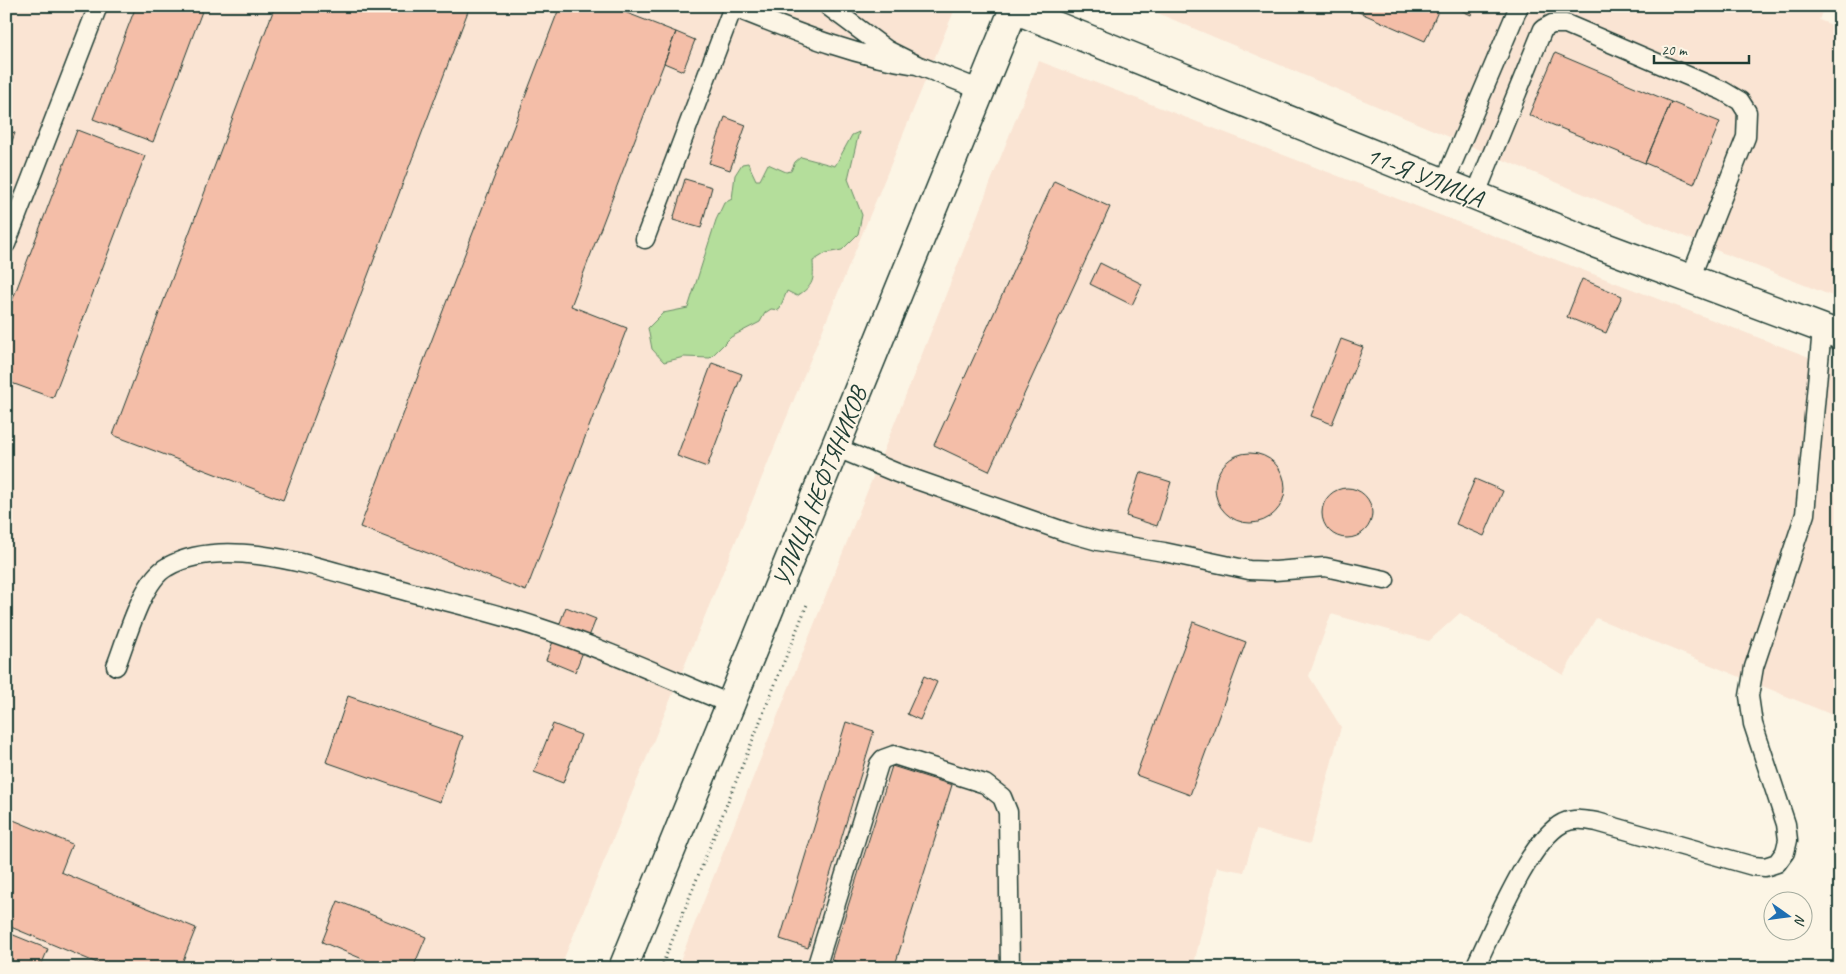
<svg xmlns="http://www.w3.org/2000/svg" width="1846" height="974" font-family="Caveat,sans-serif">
	<rect width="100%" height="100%" fill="#fcf5e5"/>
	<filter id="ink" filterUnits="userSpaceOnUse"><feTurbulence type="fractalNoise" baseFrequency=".02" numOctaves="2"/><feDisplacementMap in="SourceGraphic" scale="10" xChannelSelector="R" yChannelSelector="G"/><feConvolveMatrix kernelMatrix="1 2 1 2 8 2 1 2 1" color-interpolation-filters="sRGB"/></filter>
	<g filter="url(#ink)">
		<path fill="#fae4d3" d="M6 6H956L560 968H6Z
			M1141 6H1824L1819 20 1840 28V299L1723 253Z
			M1039 61 1840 369V718L1596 618 1563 675 1460 613 1429 641 1331 614 1309 676 1341 727 1310 844 1256 830 1244 872 1217 867 1193 968H677Z"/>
		<path fill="#b4de9b" stroke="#6a8e68" d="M859 132 848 179 862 215 858 234 842 250 826 253 813 261C814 281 814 285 797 296L787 291 779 310 771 309 765 313 760 322 731 337 710 358 684 357 664 362 652 349 648 328 663 313 688 308 716 220 724 203 732 199 735 175 742 164 748 163 756 180H760L768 164 786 172 791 171 795 162 801 157 835 166 852 135Z"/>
		<path fill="#f4bea8" stroke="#1f3d34" d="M136 6H204L153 142 93 119Z
			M275 6H470L283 500 113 435Z
			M560 6H609L676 32 571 306 627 328 526 591 360 527Z
			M1345 6H1434L1439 9 1425 41Z
			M1452 6H1475L1471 15Z
			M676 32 695 40 683 71 664 63Z
			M1555 53 1671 102 1645 163 1529 115Z
			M1671 102 1720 122 1694 184 1645 163Z
			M725 117 746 125 730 170 709 163Z
			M6 130 15 133 6 157Z
			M77 130 145 156 53 398 6 381V317Z
			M685 179 712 187 701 228 673 220Z
			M1054 181 1110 207 989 471 934 445Z
			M1100 263 1142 284 1132 305 1090 284Z
			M1582 279 1622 296 1606 333 1567 317Z
			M1341 339 1363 347 1332 424 1311 416Z
			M712 363 742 374 707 467 677 456Z
			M1215 488a35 35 0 1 1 70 0a35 35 0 1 1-70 0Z
			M1140 472 1171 482 1157 526 1126 516Z
			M1475 479 1503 491 1484 536 1456 524Z
			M1322 513a25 25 0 1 1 50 0a25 25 0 1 1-50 0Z
			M566 607 596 619 575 672 546 660Z
			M1193 622 1246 642 1190 795 1136 775Z
			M924 676 937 682 920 720 907 714Z
			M348 696 463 736 440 802 326 762Z
			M846 722 874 731 808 948 780 939Z
			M553 724 581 735 563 783 534 772Z
			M892 766 952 785 894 968H855L831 960Z
			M6 817 72 844 61 872 196 928 180 968H109L6 925Z
			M338 901 426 937 413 968H384L322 942Z
			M6 932 48 949 40 968H6Z
			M294 963 305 968H293Z"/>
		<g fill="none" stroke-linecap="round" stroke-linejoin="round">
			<defs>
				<path id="lane" d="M730 6C791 30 851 56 917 65
					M828 6 887 50 917 65 981 90
					M1444 183 1519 6
					M1475 196 1543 29 1552 24H1566L1723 91 1740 101 1747 112 1746 137 1690 279
					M645 239 733 7
					M6 244 98 6
					M835 447 897 473 1066 532 1098 541 1164 552 1249 570 1275 571 1325 567 1385 580
					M116 666C126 641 142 580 167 567 227 533 325 570 387 586 438 600 491 611 540 628 605 649 667 678 730 704
					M1476 965C1493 930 1529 840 1563 823 1574 818 1586 820 1597 822L1753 866 1765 867 1777 863 1785 852 1788 840 1786 824 1753 724 1749 696 1754 667 1805 514 1822 329
					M816 968 879 764 883 759 894 755 985 784 1002 797 1008 812 1010 968"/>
				<path id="street" d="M1014 9 1578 237 1840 335"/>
				<path id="secondary" d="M623 968 1015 6"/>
			</defs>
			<use href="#lane" stroke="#1f3d34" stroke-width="21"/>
			<use href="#street" stroke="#1f3d34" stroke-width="31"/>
			<use href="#secondary" stroke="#1f3d34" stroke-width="31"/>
			<path stroke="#1f3d34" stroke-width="3" stroke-dasharray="1 4" stroke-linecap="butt" d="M661 968 808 602"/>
			<use href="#lane" stroke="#fcf5e5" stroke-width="18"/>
			<use href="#street" stroke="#fcf5e5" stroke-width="28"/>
			<use href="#secondary" stroke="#fcf5e5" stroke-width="28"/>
		</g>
	</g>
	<g text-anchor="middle" stroke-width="4" stroke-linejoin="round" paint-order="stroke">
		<g font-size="25" fill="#1f3d34" stroke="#fcf5e5">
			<text transform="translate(1425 176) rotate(22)" y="9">11-Я УЛИЦА</text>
			<text transform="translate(819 487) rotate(-68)" y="9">УЛИЦА НЕФТЯНИКОВ</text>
		</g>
	</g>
	<rect width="1846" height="974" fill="none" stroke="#fcf5e5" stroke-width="25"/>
	<rect x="12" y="12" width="1821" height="949" fill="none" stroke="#1f3d34" stroke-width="2" filter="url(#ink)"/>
	<g transform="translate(1788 916) rotate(104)"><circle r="24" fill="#fcf5e5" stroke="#a4ab9e"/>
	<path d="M0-4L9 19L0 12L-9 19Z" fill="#1f6fb2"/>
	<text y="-8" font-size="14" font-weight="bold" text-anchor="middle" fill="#1f3d34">N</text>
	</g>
	<path d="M1654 55v8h95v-8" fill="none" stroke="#1f3d34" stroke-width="2.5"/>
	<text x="1661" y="55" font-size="15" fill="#1f3d34" stroke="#fcf5e5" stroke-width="4" paint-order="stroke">20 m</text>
</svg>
